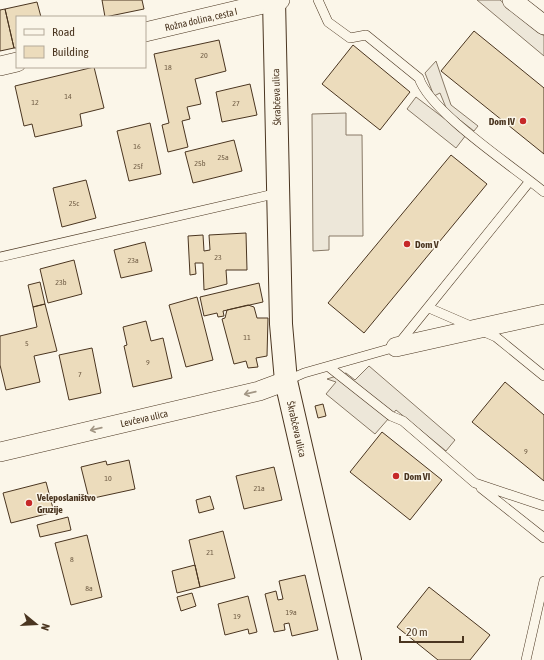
<svg xmlns="http://www.w3.org/2000/svg" width="544" height="660" font-family="'Asap Condensed',sans-serif">
	<rect width="100%" height="100%" fill="#fbf6e9"/>
	<path fill="#ede7d9" stroke="#887966" d="M477 0H500L544 36V56Z
		M436 61 451 105 478 126 474 131 447 110 440 93 434 96 425 73Z
		M416 97 466 135 456 148 407 109Z
		M346 113V135H362L363 236H329V250L313 251 312 114Z
		M369 366 455 440 446 451 396 410 375 434 326 394 336 382 327 379 346 373 355 380Z"/>
	<path fill="#ecdcbc" stroke="#4a3520" d="M102 0H142L144 9 105 17Z
		M37 2 41 17H17V48H14L5 9Z
		M5 9 14 48 0 51V10Z
		M474 31 544 88V154L441 71Z
		M219 40 226 71 195 79 201 104 187 107 190 119 182 121 188 147 168 152 162 125 169 123 154 54Z
		M353 45 410 92 380 130 322 84Z
		M94 67 104 108 80 114 82 126 35 137 32 124 24 126 15 86Z
		M250 84 257 115 222 122 216 92Z
		M150 123 161 174 129 181 117 131Z
		M234 140 242 171 193 183 185 152Z
		M451 155 487 184 364 333 328 303Z
		M86 180 96 218 62 227 53 188Z
		M246 233 247 270H226L227 284 204 290 203 263H195L196 274 190 275 188 236 203 235 204 251 210 250 209 235Z
		M145 242 152 271 121 278 114 250Z
		M74 260 82 294 48 303 40 269Z
		M40 282 45 304 33 307 28 285Z
		M259 283 263 302 223 311 224 316 218 317 217 313 204 316 200 297Z
		M197 297 213 360 186 367 169 305Z
		M45 304 57 351 34 356 40 382 6 390 0 365V336L37 327 33 307Z
		M248 305 254 307 257 318H268L267 356 256 358 258 367 248 368 246 361 234 364 222 319 225 318 227 310Z
		M146 321 151 341 163 338 172 378 133 387 124 346 127 345 123 327Z
		M92 348 101 393 69 400 59 355Z
		M505 382 544 415V481L472 422Z
		M323 404 326 416 318 418 315 406Z
		M382 432 442 480 410 520 350 472Z
		M129 460 135 489 89 499 81 467 106 461 107 465Z
		M274 467 282 500 244 509 236 476Z
		M46 482 54 512 11 523 3 493Z
		M210 496 214 509 199 513 196 500Z
		M68 517 71 530 40 537 37 525Z
		M223 531 235 578 200 587 189 540Z
		M87 535 102 597 71 605 55 543Z
		M195 565 200 587 177 593 172 571Z
		M305 575 318 630 292 636 289 623 284 624 285 630 274 632 265 594 276 591 278 600 283 599 279 581Z
		M429 587 490 635 470 660H438L397 627Z
		M192 593 196 606 181 611 177 597Z
		M248 596 257 632 249 634 248 629 225 635 218 604Z"/>
	<g fill="none" stroke-linecap="round" stroke-linejoin="round">
		<defs>
			<path id="service" d="M318 0 328 22 350 38 366 35 419 78C430 112 514 167 544 192
				M0 257 278 193
				M429 308 496 337 544 376
				M329 367 391 416 403 421 475 483 544 506
				M286 381 304 373 396 347 530 181
				M481 488 544 538
				M526 660 544 581"/>
			<path id="minor" d="M512 0 544 25
				M145 32 280 0
				M0 66 17 62
				M396 347 544 314
				M0 452 259 391 286 381"/>
			<path id="tertiary" d="M274 0 281 324 286 381 350 660"/>
		</defs>
		<use href="#service" stroke="#4a3520" stroke-width="10"/>
		<use href="#minor" stroke="#4a3520" stroke-width="20"/>
		<use href="#tertiary" stroke="#4a3520" stroke-width="24"/>
		<use href="#service" stroke="#fbf6e9" stroke-width="9"/>
		<use href="#minor" stroke="#fbf6e9" stroke-width="19"/>
		<use href="#tertiary" stroke="#fbf6e9" stroke-width="22"/>
	</g>
	<defs><path id="oneway-shaft" d="M-6 0H5M1.5-3L5.5 0L1.5 3" fill="none" stroke-width="1.6" stroke-linecap="round" stroke-linejoin="round"/></defs>
	<g stroke="#a29684">
		<use href="#oneway-shaft" transform="translate(250 393) rotate(167)"/>
		<use href="#oneway-shaft" transform="translate(96 429) rotate(167)"/>
	</g>
	<g fill="#c62828" stroke="#fbf6e9" stroke-width="1.5">
		<circle cx="523" cy="121" r="4"/>
		<circle cx="407" cy="244" r="4"/>
		<circle cx="396" cy="476" r="4"/>
		<circle cx="29" cy="503" r="4"/>
	</g>
	<g text-anchor="middle" stroke-width="3" stroke-linejoin="round" paint-order="stroke">
		<g font-size="8" fill="#725f47">
			<text x="204" y="58">20</text>
			<text x="168" y="70">18</text>
			<text x="68" y="99">14</text>
			<text x="35" y="105">12</text>
			<text x="236" y="106">27</text>
			<text x="137" y="149">16</text>
			<text x="223" y="160">25a</text>
			<text x="200" y="166">25b</text>
			<text x="138" y="169">25f</text>
			<text x="74" y="206">25c</text>
			<text x="218" y="260">23</text>
			<text x="133" y="263">23a</text>
			<text x="61" y="285">23b</text>
			<text x="247" y="340">11</text>
			<text x="27" y="346">5</text>
			<text x="148" y="365">9</text>
			<text x="80" y="377">7</text>
			<text x="526" y="454">9</text>
			<text x="108" y="481">10</text>
			<text x="259" y="491">21a</text>
			<text x="210" y="555">21</text>
			<text x="72" y="562">8</text>
			<text x="89" y="591">8a</text>
			<text x="291" y="615">19a</text>
			<text x="237" y="619">19</text>
		</g>
		<g font-size="10" fill="#4a3520" stroke="#fbf6e9">
			<text transform="translate(201 19) rotate(-13)" y="4">Rožna dolina, cesta I</text>
			<text transform="translate(276 97) rotate(-92)" y="4">Škrabčeva ulica</text>
			<text transform="translate(144 418) rotate(-13)" y="4">Levčeva ulica</text>
			<text transform="translate(297 429) rotate(77)" y="4">Škrabčeva ulica</text>
		</g>
		<g font-size="10" font-weight="bold" fill="#4a3520" stroke="#fbf6e9" text-anchor="start">
			<text x="515" y="125" text-anchor="end">Dom IV</text>
			<text x="415" y="248">Dom V</text>
			<text x="404" y="480">Dom VI</text>
			<text x="37" y="501">Veleposlaništvo<tspan x="37" dy="12">Gruzije</tspan></text>
		</g>
	</g>
	<rect x="16" y="16" width="130" height="52" fill="#fbf6e9" stroke="#b4a999"/>
	<rect x="24" y="29" width="20" height="6" fill="#fbf6e9" stroke="#b4a999"/>
	<text x="52" y="36" font-size="12" fill="#4a3520">Road</text>
	<rect x="24" y="46" width="20" height="12" fill="#ecdcbc" stroke="#b4a999"/>
	<text x="52" y="56" font-size="12" fill="#4a3520">Building</text>
	<g transform="translate(36 624) rotate(108)" stroke="#fbf6e9" stroke-width="3" paint-order="stroke">
	<path d="M0-3L7 15L0 10L-7 15Z" fill="#4a3520"/>
	<text y="-6" font-size="11" font-weight="bold" text-anchor="middle" fill="#4a3520">N</text>
	</g>
	<path d="M400 636v6h63v-6" fill="none" stroke="#4a3520" stroke-width="2"/>
	<text x="406" y="636" font-size="12" fill="#4a3520" stroke="#fbf6e9" stroke-width="3" paint-order="stroke">20 m</text>
</svg>
